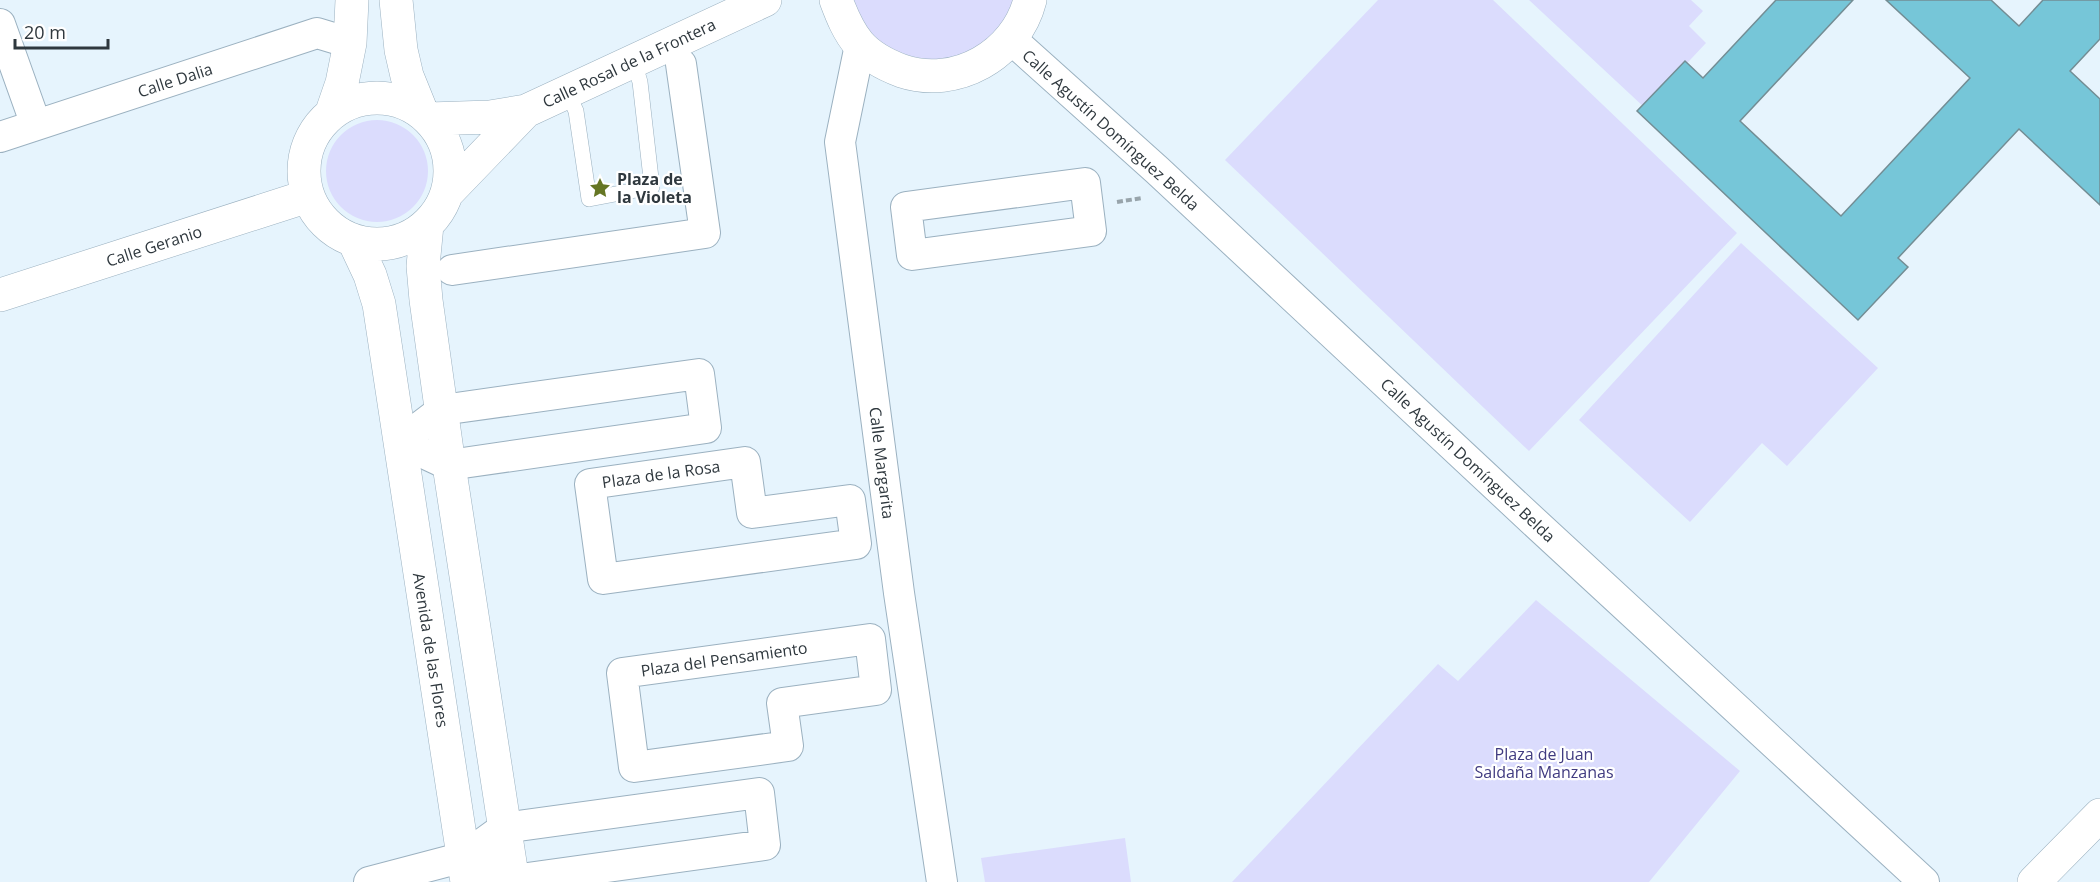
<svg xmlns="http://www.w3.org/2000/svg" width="2100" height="882" font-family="'Open Sans',sans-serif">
	<rect width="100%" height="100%" fill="#e6f4fd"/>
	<path fill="#dbdcfd" d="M852 0H1016C1006 19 997 35 980 47 936 76 864 52 852 0Z
		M1378 0H1493L1737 233 1529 451 1225 160Z
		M1529 0H1691L1703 11 1689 26 1706 43 1645 108Z
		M326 171a51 51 0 1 1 102 0a51 51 0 1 1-102 0Z
		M1741 243 1878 368 1787 466 1762 443 1690 522 1579 420Z
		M1536 600 1740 771 1649 882H1232L1438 664 1458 681Z
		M1125 838 1131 882H985L981 858Z"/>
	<path fill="#76c6d8" stroke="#738d94" stroke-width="1.5" d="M1776 0H1853L1740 121 1841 216 1970 78 1886 0H1991L2019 26 2043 0H2100V39L2070 71 2100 99V205L2019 129 1898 258 1908 267 1858 320 1637 111 1685 61 1703 78Z"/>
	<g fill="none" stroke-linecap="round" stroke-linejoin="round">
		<defs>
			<path id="lane" d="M567 92 576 111 589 199 652 187 640 82 634 62"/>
			<path id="street" d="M0 24 36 125
				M1011 39 1157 170 1532 520 1924 882
				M860 45 840 142 899 593 942 882
				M0 137 317 33 350 43
				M1085 183 1091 231 912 255 906 207Z
				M452 270 705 233 681 64
				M699 374 706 428 449 465 400 442 442 410Z
				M745 462 752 513 850 500 856 544 603 579 590 484Z
				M870 639 876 690 782 703 788 746 634 767 622 673Z
				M369 882 464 857 504 828 759 793 765 845 513 880 464 857"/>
			<path id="secondary" d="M396 0 401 50 407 76 422 113
				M836 0C842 16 848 31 859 44 870 57 886 65 902 71 956 89 1016 55 1030 0
				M304 171a73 73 0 1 1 146 0a73 73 0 1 1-146 0Z
				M332 112 342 83 350 43 352 0
				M429 119 490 117 526 111 765 0
				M447 193 526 111
				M427 225 423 266 426 300 449 465 513 882
				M354 241 370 275 379 304 467 882
				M0 295 308 196
				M2034 882 2100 815"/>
		</defs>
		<use href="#lane" stroke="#9bb1c0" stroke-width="16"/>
		<use href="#street" stroke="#9bb1c0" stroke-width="32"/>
		<use href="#secondary" stroke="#9bb1c0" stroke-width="34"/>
		<path stroke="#98a4ab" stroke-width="4" stroke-dasharray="6 3" stroke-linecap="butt" d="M1117 202 1142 198"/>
		<use href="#lane" stroke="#fff" stroke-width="15"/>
		<use href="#street" stroke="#fff" stroke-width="30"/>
		<use href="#secondary" stroke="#fff" stroke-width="33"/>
	</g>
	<defs>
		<symbol id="sight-bare" viewBox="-9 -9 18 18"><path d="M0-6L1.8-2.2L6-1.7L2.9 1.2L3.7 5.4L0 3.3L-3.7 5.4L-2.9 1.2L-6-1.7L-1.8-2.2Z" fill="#657624" stroke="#fff" stroke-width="2.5" paint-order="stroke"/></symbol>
	</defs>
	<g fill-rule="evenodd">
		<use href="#sight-bare" x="585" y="173" width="30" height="30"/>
	</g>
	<g text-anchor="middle" stroke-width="4.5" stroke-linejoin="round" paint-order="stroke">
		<g font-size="16" fill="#2f383e" stroke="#fff">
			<text transform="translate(629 63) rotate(-25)" y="6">Calle Rosal de la Frontera</text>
			<text transform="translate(175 80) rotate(-18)" y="6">Calle Dalia</text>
			<text transform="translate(1111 130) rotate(42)" y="6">Calle Agustín Domínguez Belda</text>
			<text transform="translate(154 246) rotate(-18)" y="6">Calle Geranio</text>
			<text transform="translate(1468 460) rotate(43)" y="6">Calle Agustín Domínguez Belda</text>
			<text transform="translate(882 463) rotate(83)" y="6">Calle Margarita</text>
			<text transform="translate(661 474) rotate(-8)" y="6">Plaza de la Rosa</text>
			<text transform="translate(431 650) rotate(81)" y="6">Avenida de las Flores</text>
			<text transform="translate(724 659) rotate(-8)" y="6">Plaza del Pensamiento</text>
		</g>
		<g font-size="16" font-weight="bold" fill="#2f383e" stroke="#fff" text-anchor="start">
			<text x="617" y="185">Plaza de<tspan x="617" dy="18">la Violeta</tspan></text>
		</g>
		<g font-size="16" fill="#403b80" stroke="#fff">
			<text x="1544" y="760">Plaza de Juan<tspan x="1544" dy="18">Saldaña Manzanas</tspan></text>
		</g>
	</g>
	<path d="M15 39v9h93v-9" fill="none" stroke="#2f383e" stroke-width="3"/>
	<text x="24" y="39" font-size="18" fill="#2f383e" stroke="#ffffff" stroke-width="4.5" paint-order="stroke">20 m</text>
</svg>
